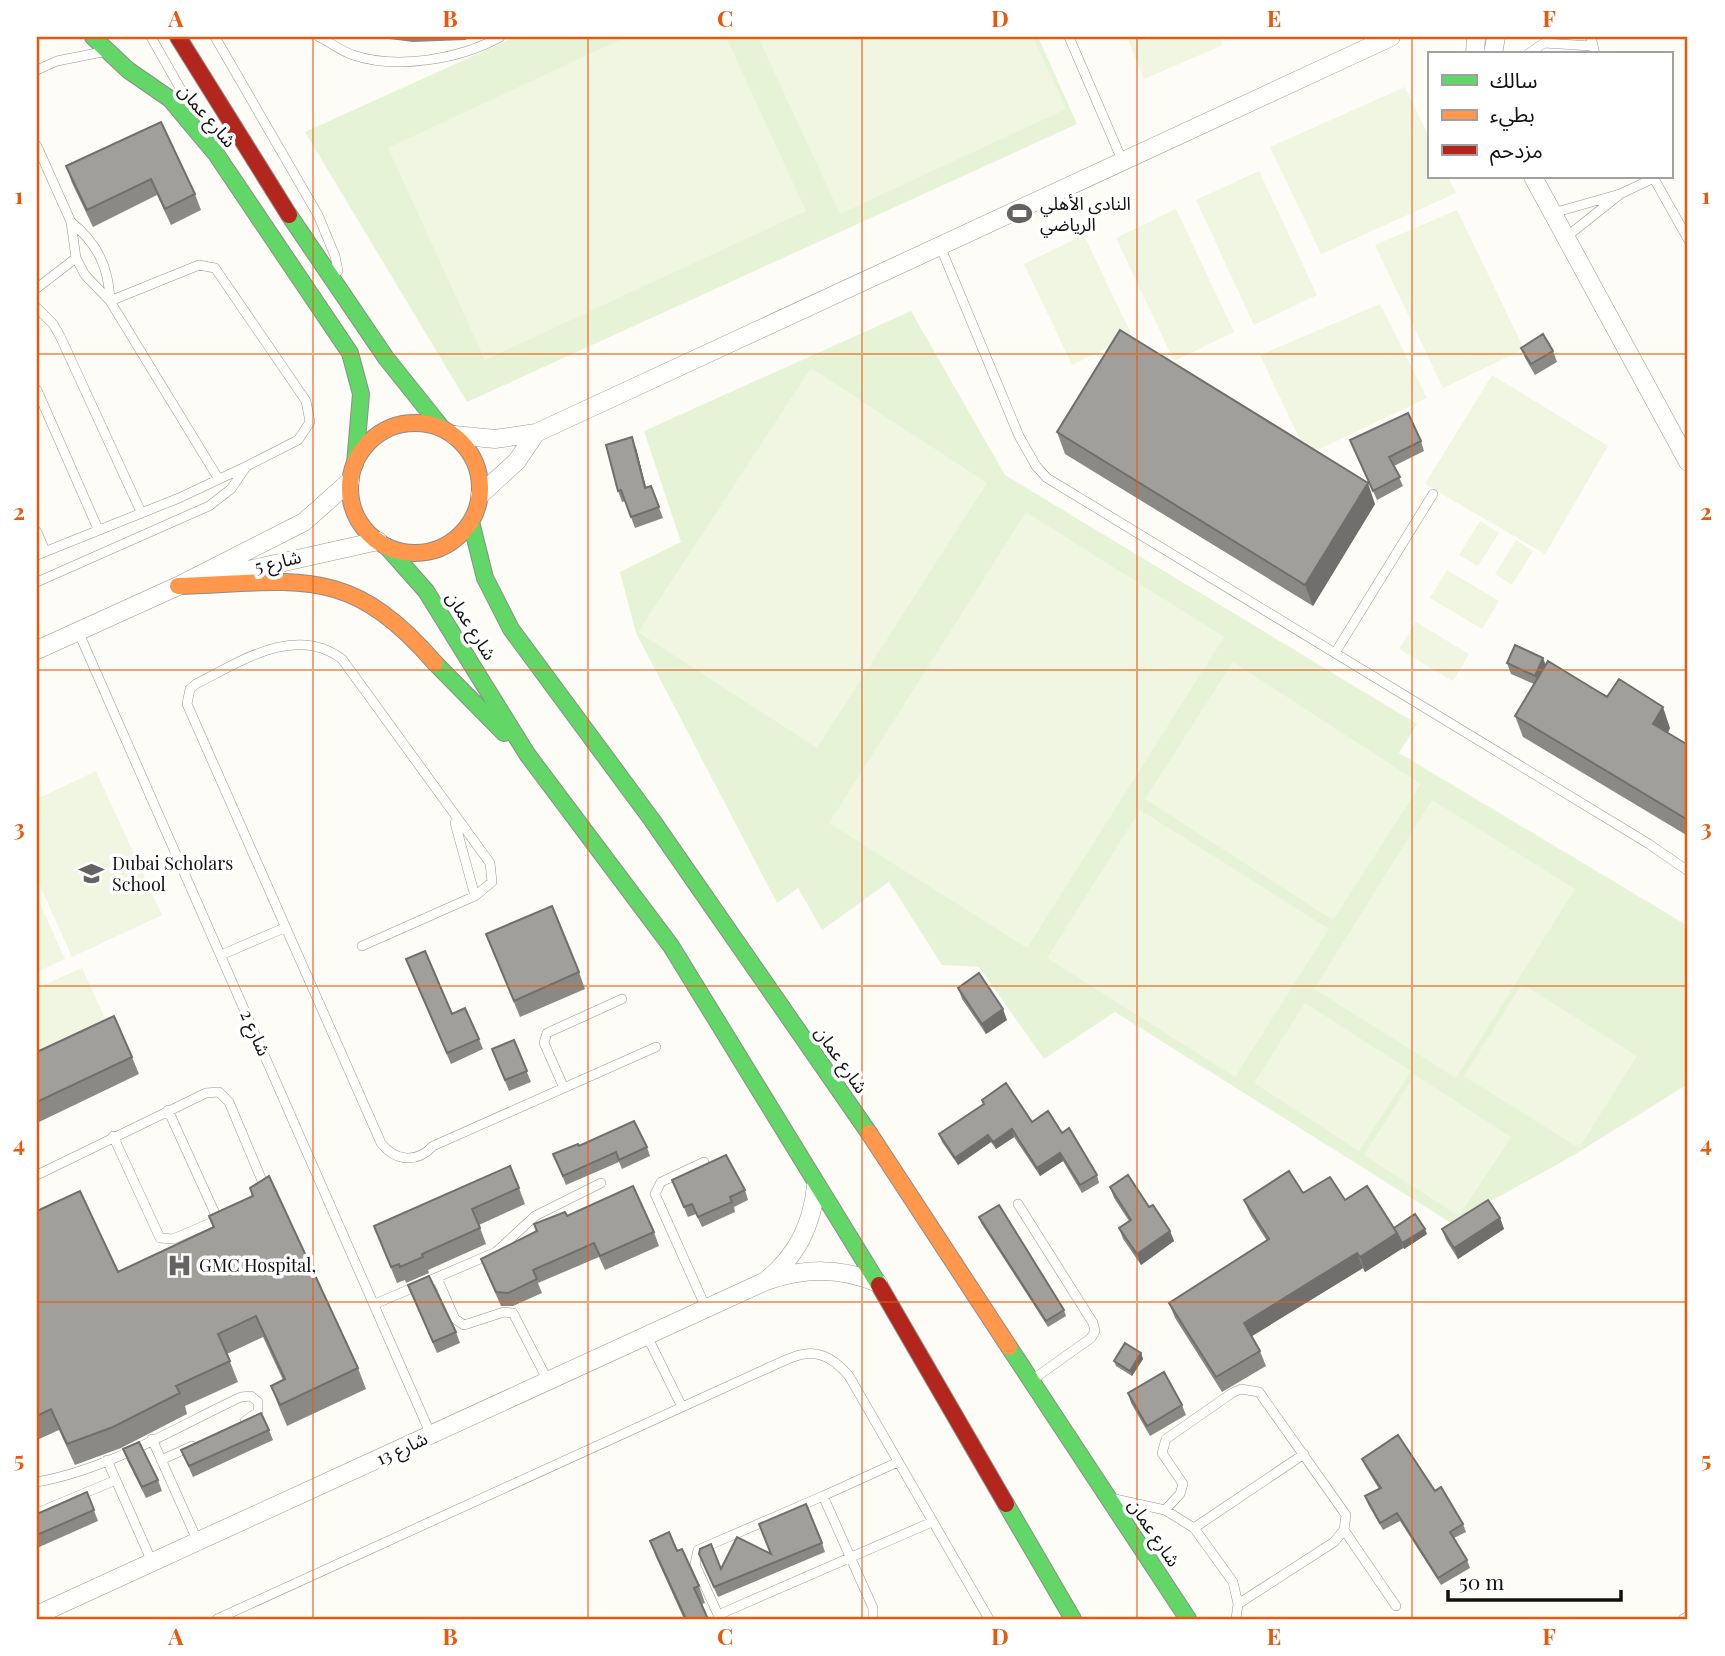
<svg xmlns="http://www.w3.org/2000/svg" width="1725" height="1656" font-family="'Playfair Display','Noto Sans Arabic',serif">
	<rect width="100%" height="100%" fill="#fdfcf7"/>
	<path fill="#e7f3d7" d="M515 37H1038L1077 124 467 402 305 132Z
		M911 311 1005 475 1417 724 1399 753 1688 926V1084L1574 1155 1451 1223 1115 1012 1044 1059 979 967 942 965 889 882 822 930 798 888 777 903 636 633 620 572 681 542 644 431Z"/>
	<path fill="#f0f6e1" d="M626 37H726L806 211 485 360 388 148Z
		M758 37H1033L1066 109 840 214Z
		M1127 37H1219L1223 45 1144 79Z
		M1405 87 1429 137V177H1448L1456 193 1321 254 1270 147Z
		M1259 171 1317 295 1254 325 1196 200Z
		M1176 209 1234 332 1174 361 1116 238Z
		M1457 210 1524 349 1443 388 1375 245Z
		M1084 235 1132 336 1072 365 1024 264Z
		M1380 304 1427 398 1307 455 1260 355Z
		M811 368 987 483 817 748 638 632Z
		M1492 375 1608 446 1545 554 1425 484Z
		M1026 512 1224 637 1027 948 829 823Z
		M1480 521 1499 533 1478 566 1459 555Z
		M1516 540 1533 551 1512 585 1495 574Z
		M1447 570 1499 601 1482 629 1430 598Z
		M1416 622 1469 654 1453 681 1399 649Z
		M1233 662 1421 784 1333 920 1145 799Z
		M96 771 162 915 72 957 37 879V799Z
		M1432 800 1575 889 1456 1078 1314 989Z
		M1140 810 1329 929 1235 1077 1047 958Z
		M37 897 65 959 37 972Z
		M82 968 108 1025 37 1057V988Z
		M1522 984 1637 1056 1579 1148 1464 1076Z
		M1305 1003 1411 1071 1359 1151 1254 1083Z
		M1415 1075 1511 1137 1459 1216 1364 1155Z"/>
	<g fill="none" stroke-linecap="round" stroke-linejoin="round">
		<defs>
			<path id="lane" d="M151 37 188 102
				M215 37 318 215 335 256 338 271
				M319 37C330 42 341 51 353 55 397 70 460 59 500 37
				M1069 37 1122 160
				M1591 37 1595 54
				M1528 54 1544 43 1592 46
				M37 70 57 61 102 52
				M37 146 71 222 76 258 85 275 110 301 218 478
				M1653 177 1688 239
				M1553 213 1620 194 1654 178
				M71 222C97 243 109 267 110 301
				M1565 238 1619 195
				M940 246 1019 436 1036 466 1047 478 1649 844 1688 871
				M37 288 76 258
				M37 308 53 324 60 336 141 512
				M37 390 98 529
				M37 532 45 551
				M37 555 179 498 247 466 298 440 310 422 306 401 215 268 199 265 110 301
				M37 582 209 506 231 489 246 467
				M76 631H78L431 1435
				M1335 653 1433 494
				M455 823 475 896
				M362 946 475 896 492 882 490 863 342 659C296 624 241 661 196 684L190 689 187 704 381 1143C396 1162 417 1163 433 1146L656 1047
				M221 955 284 928
				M564 1088 544 1043 547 1033 622 999
				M168 1110 218 1220
				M113 1136 160 1238 173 1239 220 1219
				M704 1162 661 1182 655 1194 706 1308
				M37 1175 206 1093 219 1092 229 1102 263 1183V1192
				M1018 1204 1093 1323 1095 1331 1091 1338 1032 1380
				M437 1278 455 1319 464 1325 504 1312 513 1313 548 1381
				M375 1304 496 1252 535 1216 601 1183
				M647 1336 682 1407
				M152 1439 198 1542
				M107 1460 152 1562
				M161 1460 192 1446
				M37 1482C108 1470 176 1427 241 1397L251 1396 258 1402V1412L245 1421
				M823 1496 898 1462
				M1115 1499 1165 1510 1194 1528 1233 1582 1238 1604 1236 1619
				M1165 1510 1180 1494 1183 1484 1162 1453 1166 1439 1232 1393 1241 1389 1259 1392 1346 1515 1344 1530 1334 1542 1238 1604
				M37 1513 116 1480
				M1194 1528 1304 1454
				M1344 1530 1396 1606
				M718 1615 932 1522
				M217 1619 759 1372C798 1355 817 1339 849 1376L989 1619
				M720 1619 695 1564 698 1550 823 1496 873 1608V1619
				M1683 1619 1688 1616"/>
			<path id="street" d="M1475 54 1476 37
				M1493 54 1496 37
				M1533 177 1688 462
				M454 435 495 439 536 433 1391 37
				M480 495 517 461 536 433
				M226 575 378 541
				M37 650 178 586 304 522 350 481
				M768 1279C798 1254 812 1224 816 1186
				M37 1615 766 1281C805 1268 839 1267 878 1283"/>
			<path id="fast" d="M93 37 128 70 170 99 216 154 350 353 361 394 355 464
				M289 215 386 358 442 428
				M471 522 485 578 511 629 652 820 869 1133
				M387 547 426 591 527 754 671 946 879 1285
				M435 663 504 733
				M1009 1347 1188 1619
				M1006 1504 1073 1619"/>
			<path id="slow" d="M350 488a65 65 0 1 1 130 0a65 65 0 1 1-130 0Z
				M178 586C298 582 349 563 435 663
				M869 1133 1009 1347"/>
			<path id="jam" d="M178 37 289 215
				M879 1285 1006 1504"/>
		</defs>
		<use href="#lane" stroke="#979795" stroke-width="10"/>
		<use href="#street" stroke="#979795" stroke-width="19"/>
		<use href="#fast" stroke="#8e8d8b" stroke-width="18"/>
		<use href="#slow" stroke="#8e8d8b" stroke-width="18"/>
		<use href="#jam" stroke="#8e8d8b" stroke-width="18"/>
		<use href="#lane" stroke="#fffffe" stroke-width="9"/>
		<use href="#street" stroke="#fffffe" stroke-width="18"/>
		<use href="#fast" stroke="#63d668" stroke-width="16"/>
		<use href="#slow" stroke="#ff974d" stroke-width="16"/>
		<use href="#jam" stroke="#b3261e" stroke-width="16"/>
	</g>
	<path fill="#8a8986" d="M374 37H472L465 40 413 42Z
		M161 122 195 194 201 210 171 225 157 195 93 227 72 183 66 166Z
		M1521 348 1553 351 1557 362 1535 375 1525 358Z
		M1057 432 1375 504 1313 606 1065 454Z
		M1350 440 1421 441 1424 451 1394 466 1403 486 1377 500Z
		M636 448 646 487 651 486 663 518 635 528 625 501 622 502 618 491Z
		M1507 663 1546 664 1670 728 1668 733 1688 745V836L1523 737 1515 716 1534 684 1511 674Z
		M486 934 579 972 585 989 520 1017Z
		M406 959 452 1014 479 1039 483 1049 451 1064Z
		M958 988 1007 1020 986 1034 962 999Z
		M514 1040 531 1082 509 1091 492 1049Z
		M37 1052 132 1057 139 1074 37 1123Z
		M982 1100 1032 1122 1062 1133 1097 1175 1099 1183 1082 1193 1063 1161 1040 1176 1014 1137 996 1149 991 1142 958 1165 942 1142 939 1134 983 1104Z
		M579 1146 647 1147 650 1156 622 1169 619 1162 566 1185 557 1163Z
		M672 1180 745 1190 748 1200 734 1207 735 1212 702 1227 696 1214 688 1217Z
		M1110 1187 1149 1207 1170 1231 1174 1241 1141 1265 1123 1239 1119 1228 1129 1221 1114 1198Z
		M250 1188 358 1368 366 1389 287 1426 279 1407 271 1386 283 1380 263 1337 227 1354 238 1382 185 1406 187 1414 121 1448 75 1465 59 1430 37 1440V1211L118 1272 213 1227 209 1216 253 1196Z
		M519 1188 525 1204 479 1225 486 1244 428 1270 429 1273 406 1283 405 1280 397 1283 374 1226Z
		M1303 1193 1345 1200 1394 1228 1427 1234 1404 1249 1402 1246 1403 1248 1365 1272 1363 1268 1251 1336 1260 1351 1266 1366 1222 1392 1175 1318 1169 1303 1267 1241 1250 1214 1244 1200Z
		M567 1216 654 1232 659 1246 605 1270 599 1257 538 1283 542 1293 513 1306H501L486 1272 481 1259Z
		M979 1217 1064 1310 1066 1316 1048 1327 981 1223Z
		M1500 1218 1504 1229 1458 1259 1446 1240 1442 1229Z
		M408 1285 456 1332 460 1343 437 1353Z
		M1141 1353 1143 1359 1132 1376 1116 1366 1114 1361Z
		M1128 1393 1182 1405 1186 1415 1150 1436 1131 1403Z
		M269 1430 273 1440 193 1477 181 1450Z
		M123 1449 158 1480 162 1491 146 1498 127 1460Z
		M1362 1459 1435 1491 1463 1524 1466 1532 1454 1538 1467 1560 1470 1568 1441 1585 1400 1521 1383 1530 1368 1504 1365 1496 1379 1489 1365 1466Z
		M87 1492 98 1521 37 1548V1514Z
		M650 1541 677 1551 699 1586 705 1603 702 1604 708 1619H684L656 1557Z
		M822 1543 825 1552 718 1597 699 1554 721 1569 771 1553Z"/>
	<path fill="#716f6d" d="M632 437 636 448 649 499 645 488Z
		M1368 483 1375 504 1313 606 1305 585Z
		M1543 658 1547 668 1539 687 1535 676Z
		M1663 707 1670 728 1660 745 1653 724Z
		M1003 1009 1007 1020 986 1034 982 1024Z
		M1012 1129 1014 1137 996 1149 993 1142Z
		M988 1135 991 1142 958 1165 955 1158Z
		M1060 1153 1063 1161 1040 1176 1037 1168Z
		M1500 1218 1504 1229 1458 1259 1454 1248Z
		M1425 1229 1427 1234 1404 1249 1402 1243Z
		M1170 1231 1174 1241 1141 1265 1137 1254Z
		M1397 1233 1403 1248 1365 1272 1360 1257Z
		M1357 1253 1363 1268 1249 1338 1244 1323Z
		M1141 1353 1143 1359 1132 1376 1130 1371Z"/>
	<path fill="#a19f9c" stroke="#716f6d" stroke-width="2" d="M161 122 195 194 165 209 151 179 87 210 66 166Z
		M1120 330 1368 483 1305 585 1057 432Z
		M1543 334 1553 351 1531 364 1521 348Z
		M1408 413 1421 441 1389 457 1400 477 1373 491 1350 440Z
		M632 437 645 488 651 486 659 507 631 517 621 490 618 491 606 445Z
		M1515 645 1543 658 1535 676 1507 663Z
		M1548 661 1607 697 1619 679 1663 707 1653 724 1688 745V820L1515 716Z
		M552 906 579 972 514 1001 486 934Z
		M425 951 452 1014 465 1008 479 1039 447 1053 406 959Z
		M979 973 1003 1009 982 1024 958 988Z
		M114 1016 132 1057 37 1102V1052Z
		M514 1040 527 1071 505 1080 492 1049Z
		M1006 1083 1032 1122 1048 1111 1062 1133 1069 1128 1097 1175 1080 1185 1060 1153 1037 1168 1012 1129 993 1142 988 1135 955 1158 939 1134 984 1104 982 1100Z
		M634 1121 647 1147 619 1160 616 1152 563 1176 553 1154 578 1144 579 1146Z
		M726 1155 745 1190 730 1197 732 1202 698 1217 692 1204 684 1207 672 1180Z
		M510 1166 519 1188 472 1209 480 1228 422 1254 423 1257 400 1267 399 1264 391 1267 374 1226Z
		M1289 1171 1303 1193 1330 1177 1345 1200 1367 1186 1397 1233 1360 1257 1357 1253 1244 1323 1260 1351 1216 1377 1169 1303 1269 1239 1244 1200Z
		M1128 1175 1149 1207 1153 1205 1170 1231 1137 1254 1119 1228 1131 1220 1110 1187Z
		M269 1176 358 1368 280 1405 271 1386 285 1379 256 1316 218 1334 230 1361 176 1386 180 1393 113 1427 67 1444 51 1409 37 1416V1211L80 1191 118 1272 214 1227 209 1216 253 1196 250 1188Z
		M633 1186 654 1232 600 1256 594 1243 533 1270 537 1279 508 1293 496 1292 481 1259 537 1231 534 1224 565 1212 567 1216Z
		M1488 1200 1500 1218 1454 1248 1442 1229Z
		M999 1205 1064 1310 1046 1321 979 1217Z
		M1415 1214 1425 1229 1402 1243 1394 1228Z
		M429 1276 456 1332 433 1342 408 1285Z
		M1125 1343 1141 1353 1130 1371 1114 1361Z
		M1164 1372 1182 1405 1147 1426 1128 1393Z
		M261 1413 269 1430 189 1466 181 1450Z
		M1398 1435 1435 1491 1441 1487 1463 1524 1450 1532 1467 1560 1438 1578 1397 1513 1380 1523 1365 1496 1381 1488 1362 1459Z
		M139 1442 158 1480 142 1487 123 1449Z
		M87 1492 94 1510 37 1535V1514Z
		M806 1504 822 1543 714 1587 699 1554 700 1549 711 1544 721 1569 737 1537 771 1554 759 1524Z
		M669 1532 677 1551 682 1549 699 1586 694 1588 708 1619H686L650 1541Z"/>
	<path fill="none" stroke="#e8590c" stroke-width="2" stroke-opacity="0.55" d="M313 37V1619M588 37V1619M862 37V1619M1137 37V1619M1412 37V1619M37 354H1688M37 670H1688M37 986H1688M37 1302H1688"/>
	<defs>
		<symbol id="stadium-bare" viewBox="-9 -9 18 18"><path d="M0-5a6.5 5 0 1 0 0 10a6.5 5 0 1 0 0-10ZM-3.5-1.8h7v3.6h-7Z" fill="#646362" stroke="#fff" stroke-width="2.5" paint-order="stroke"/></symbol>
		<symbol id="school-bare" viewBox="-9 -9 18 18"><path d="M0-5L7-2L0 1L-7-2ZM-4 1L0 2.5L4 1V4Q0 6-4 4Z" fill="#646362" stroke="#fff" stroke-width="2.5" paint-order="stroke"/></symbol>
		<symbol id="hospital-bare" viewBox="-9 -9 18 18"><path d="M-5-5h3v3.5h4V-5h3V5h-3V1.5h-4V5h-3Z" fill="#646362" stroke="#fff" stroke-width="2.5" paint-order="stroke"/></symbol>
	</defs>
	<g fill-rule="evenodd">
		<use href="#stadium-bare" x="1002" y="196" width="35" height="35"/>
		<use href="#school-bare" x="74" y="856" width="35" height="35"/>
		<use href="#hospital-bare" x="162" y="1248" width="35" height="35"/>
	</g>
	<g text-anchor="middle" stroke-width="7" stroke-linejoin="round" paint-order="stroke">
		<g font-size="18" fill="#111" stroke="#fff">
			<text transform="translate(207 116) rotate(49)" y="6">شارع عمان</text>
			<text transform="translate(278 562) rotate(-13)" y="6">شارع 5</text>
			<text transform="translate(471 626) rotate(58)" y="6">شارع عمان</text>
			<text transform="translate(255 1033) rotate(66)" y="6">شارع 2</text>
			<text transform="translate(841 1060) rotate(55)" y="6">شارع عمان</text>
			<text transform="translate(402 1449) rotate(-25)" y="6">شارع 13</text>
			<text transform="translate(1154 1533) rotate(56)" y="6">شارع عمان</text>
		</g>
		<g font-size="18" fill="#111" stroke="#fff" text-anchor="start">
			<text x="1040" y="210">النادي الأهلي<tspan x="1040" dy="21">الرياضي</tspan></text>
			<text x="112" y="870">Dubai Scholars<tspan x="112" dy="21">School</tspan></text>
			<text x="199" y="1272">GMC Hospital,</text>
		</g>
	</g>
	<rect width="1725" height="1656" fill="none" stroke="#ffffff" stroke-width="77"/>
	<rect x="1428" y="52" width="245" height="126" fill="#ffffff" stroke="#a0a0a0" stroke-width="2"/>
	<rect x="1442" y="75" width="35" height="10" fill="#63d668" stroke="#a0a0a0" stroke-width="2"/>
	<text x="1490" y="88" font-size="21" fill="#111111">سالك</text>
	<rect x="1442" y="110" width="35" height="10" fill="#ff974d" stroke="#a0a0a0" stroke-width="2"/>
	<text x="1490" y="122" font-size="21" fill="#111111">بطيء</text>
	<rect x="1442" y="145" width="35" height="10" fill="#b3261e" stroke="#a0a0a0" stroke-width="2"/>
	<text x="1490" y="158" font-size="21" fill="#111111">مزدحم</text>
	<path d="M1448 1590v10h173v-10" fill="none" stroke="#111111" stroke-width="3.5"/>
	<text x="1459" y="1590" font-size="21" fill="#111111" stroke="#ffffff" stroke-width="5" paint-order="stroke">50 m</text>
	<rect x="38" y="38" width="1648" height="1580" fill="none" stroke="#e8590c" stroke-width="2.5"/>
	<g font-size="23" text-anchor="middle" font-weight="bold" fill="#e8590c">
		<text x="176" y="27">A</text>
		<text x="450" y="27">B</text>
		<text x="725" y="27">C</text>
		<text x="1000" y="27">D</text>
		<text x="1274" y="27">E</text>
		<text x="1549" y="27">F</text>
		<text x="19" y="204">1</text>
		<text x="1706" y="204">1</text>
		<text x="19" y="520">2</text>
		<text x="1706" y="520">2</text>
		<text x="19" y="836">3</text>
		<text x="1706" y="836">3</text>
		<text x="19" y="1152">4</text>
		<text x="1706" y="1152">4</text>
		<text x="19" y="1468">5</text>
		<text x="1706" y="1468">5</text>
		<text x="176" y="1645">A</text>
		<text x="450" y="1645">B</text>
		<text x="725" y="1645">C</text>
		<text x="1000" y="1645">D</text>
		<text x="1274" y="1645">E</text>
		<text x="1549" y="1645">F</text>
	</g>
</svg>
